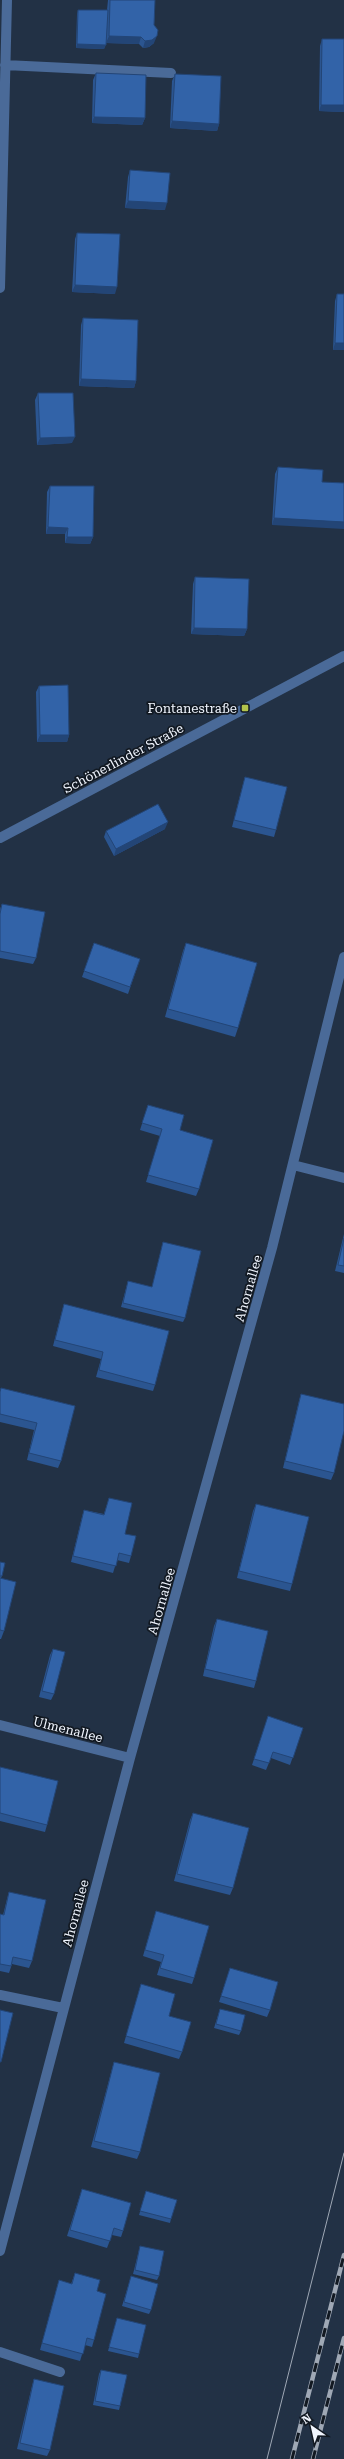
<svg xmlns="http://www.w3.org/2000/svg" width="344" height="2459" font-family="'Roboto Serif',serif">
	<rect width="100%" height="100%" fill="#223145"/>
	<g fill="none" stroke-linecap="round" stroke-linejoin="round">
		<path stroke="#4a6a98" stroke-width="10" d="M5 65 171 73
			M0 288 7 0
			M0 838 344 656
			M293 1165 344 1178
			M0 1725 130 1758
			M0 1995 63 2008
			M0 2251 130 1758 272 1248 344 957
			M0 2352 60 2372"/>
		<path stroke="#9fa8b5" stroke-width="1" d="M267 2459 344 2153"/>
		<defs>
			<path id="rail" d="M292 2459 344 2255
				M313 2459 344 2338"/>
		</defs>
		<use href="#rail" stroke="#9fa8b5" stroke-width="4.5"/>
		<use href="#rail" stroke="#121922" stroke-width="3" stroke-dasharray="9" stroke-linecap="butt"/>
	</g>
	<path fill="#2b5590" d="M108 0H155L154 25V43L149 47 143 48 139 44 106 43 104 49 76 48 77 14 78 10H107Z
		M322 39H344V112L319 111 320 46Z
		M96 73 145 118 142 125 92 123 93 80Z
		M175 74 219 124 217 131 170 128 172 81Z
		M130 170 165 210 125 208 128 177Z
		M77 233 115 294 72 292 75 239Z
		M337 294 344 350H333L335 301Z
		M83 318 136 381 134 388 79 386 81 325Z
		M38 393 72 443 37 445 35 400Z
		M278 467 322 482 272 525 275 474Z
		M50 486 93 537 90 544 65 543V534H46L47 492Z
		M195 577 247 629 244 636 191 634 193 584Z
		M39 686 69 735 67 742H37L36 692Z
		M245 777 276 830 274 837 232 827 243 784Z
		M165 829 114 856 104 837 106 831Z
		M2 904 36 958 33 964 0 958V909Z
		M94 943 140 959 128 994 82 977Z
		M186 943 238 1028 235 1037 165 1017 183 951Z
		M148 1105 199 1189 196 1196 146 1182 160 1136 140 1130Z
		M344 1234V1273L335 1271Z
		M163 1242 185 1318 183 1322 121 1307 128 1281 152 1287Z
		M64 1304 155 1385 153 1391 96 1377 101 1359 53 1346 62 1311Z
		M1 1388 75 1406 61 1461 58 1468 27 1460 34 1430 0 1422V1391Z
		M301 1394 334 1473 331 1480 283 1468 299 1401Z
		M109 1498 125 1534 131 1556 129 1563 117 1560 113 1573 71 1562 82 1517 84 1510 104 1514Z
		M256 1504 292 1584 290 1591 237 1578 253 1511Z
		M0 1562 2 1576 1 1578 4 1631 1 1639H0Z
		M217 1619 256 1681 254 1688 203 1676 214 1626Z
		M53 1649 54 1694 51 1700 39 1697 50 1655Z
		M266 1723 303 1728 290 1765 271 1758 266 1770 252 1765Z
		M0 1767 47 1825 45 1832 0 1821Z
		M193 1813 233 1888 230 1895 174 1881 190 1820Z
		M9 1892 32 1961 29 1968 12 1964 9 1973 0 1971V1914L3 1915 7 1899Z
		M156 1911 194 1978 192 1984 157 1975 161 1962 143 1956Z
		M230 1968 270 2010 267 2017 219 2002Z
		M141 1984 169 2016 182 2052 179 2059 124 2043Z
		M220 2009 241 2031 239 2035 214 2028Z
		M114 2062 140 2152 137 2159 91 2147 112 2069Z
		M82 2189 123 2231 121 2237 112 2235 107 2248 67 2236Z
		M146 2191 171 2219 170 2223 139 2215Z
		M140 2246 159 2276 157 2280 133 2274Z
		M75 2273 97 2291 94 2340 92 2347 85 2345 80 2361 40 2350 57 2287 59 2280 71 2284Z
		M130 2280 151 2310 149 2314 122 2306Z
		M117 2318 139 2354 138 2358 108 2351Z
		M101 2370 120 2406 119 2410 93 2405 99 2374Z
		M34 2379 50 2450 47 2456 17 2449 32 2386Z"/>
	<path fill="#234576" d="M109 36 141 37 139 44 106 43Z
		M157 36 154 43 149 47 143 48 145 41Z
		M77 44 106 45 104 49 76 48Z
		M321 105H344V112L319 111Z
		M94 117 145 118 142 125 92 123Z
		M172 121 219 124 217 131 170 128Z
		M128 201 167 203 165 210 125 208Z
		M75 285 117 287 115 294 72 292Z
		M335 343H344V350H333Z
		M81 379 136 381 134 388 79 386Z
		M75 437 72 443 37 445 40 438Z
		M274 518 344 522V529L272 525Z
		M48 527 68 528 65 534H46Z
		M67 537H93L90 544 65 543Z
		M194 628 247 629 244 636 191 634Z
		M40 735H69L67 742H37Z
		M168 822 165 829 114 856 116 849Z"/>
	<path fill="#3263a8" stroke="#234576" d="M110 0H155L154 25 158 30 157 36 152 40 145 41 141 37 109 36Z
		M78 10H108L106 45 77 44Z
		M322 39H344V105H321Z
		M96 73 146 75 145 118 94 117Z
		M175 74 221 76 219 124 172 121Z
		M130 170 170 173 167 203 128 201Z
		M77 233 120 234 117 287 75 285Z
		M337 294H344V343H335Z
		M83 318 138 320 136 381 81 379Z
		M38 393H73L75 437 40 438Z
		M278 467 323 470 322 482 344 483V522L274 518Z
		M50 486H94L93 537H67L68 528 48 527Z
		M195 577 249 579 247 629 194 628Z
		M68 685 69 735H40L39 686Z
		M245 777 287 787 276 830 234 820Z
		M158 804 168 822 116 849 106 831Z
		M2 904 45 912 36 958 0 951V914Z
		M94 943 140 959 130 987 84 971Z
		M186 943 257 963 238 1028 168 1009Z
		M148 1105 184 1115 180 1130 213 1140 199 1189 148 1175 162 1129 142 1123Z
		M344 1238V1266L338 1265Z
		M163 1242 201 1251 185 1318 123 1303 128 1281 152 1287Z
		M64 1304 169 1331 155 1385 99 1370 103 1352 55 1340Z
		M1 1388 75 1406 61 1461 29 1453 37 1423 0 1414V1392Z
		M301 1394 344 1404V1431L334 1473 285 1461Z
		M109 1498 132 1503 125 1534 136 1536 131 1556 119 1553 116 1566 73 1556 84 1510 104 1515Z
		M256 1504 309 1517 292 1584 239 1571Z
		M0 1562 5 1563 2 1576H0Z
		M0 1578 16 1582 4 1631 0 1630Z
		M217 1619 268 1631 256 1681 205 1669Z
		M53 1649 65 1652 54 1694 42 1691Z
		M268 1716 303 1728 293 1758 273 1752 269 1763 254 1759Z
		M0 1767 58 1781 47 1825 0 1813Z
		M193 1813 249 1828 233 1888 177 1874Z
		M9 1892 46 1900 32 1961 13 1957 11 1966 0 1964V1914L4 1915Z
		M156 1911 209 1926 194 1978 160 1968 164 1955 145 1950Z
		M230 1968 278 1982 270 2010 221 1996Z
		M141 1984 175 1994 169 2016 191 2022 182 2052 126 2036Z
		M220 2009 245 2015 241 2031 216 2024Z
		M0 2010 13 2013 1 2062H0Z
		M114 2062 160 2073 140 2152 94 2141Z
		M82 2189 131 2203 123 2231 114 2228 110 2241 70 2230Z
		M146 2191 177 2200 171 2219 140 2211Z
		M140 2246 164 2251 159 2276 135 2270Z
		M75 2273 100 2280 97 2291 106 2294 94 2340 87 2338 83 2354 42 2343 59 2280 72 2284Z
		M131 2276 158 2284 151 2310 124 2302Z
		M117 2318 146 2325 139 2354 109 2347Z
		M101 2370 127 2375 120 2406 95 2401Z
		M34 2379 64 2386 50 2450 20 2443Z"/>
	<rect fill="#b2c34c" stroke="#121922" stroke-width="1.5" x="241" y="704" width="8" height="8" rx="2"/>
	<g text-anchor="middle" stroke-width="3.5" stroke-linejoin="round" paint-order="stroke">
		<g font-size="13" fill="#f0f5fe" stroke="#121922" text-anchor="end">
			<text x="237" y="713">Fontanestraße</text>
		</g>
		<g font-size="13" fill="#f0f5fe" stroke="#121922">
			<text transform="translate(123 758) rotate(-28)" y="5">Schönerlinder Straße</text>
			<text transform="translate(248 1288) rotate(-74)" y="5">Ahornallee</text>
			<text transform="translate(161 1601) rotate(-74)" y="5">Ahornallee</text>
			<text transform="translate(68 1729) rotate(14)" y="5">Ulmenallee</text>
			<text transform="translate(75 1913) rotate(-75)" y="5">Ahornallee</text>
		</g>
	</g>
	<g transform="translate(312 2427) rotate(326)" stroke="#121922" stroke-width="3" paint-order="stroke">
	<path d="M0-3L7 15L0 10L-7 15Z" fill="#f0f5fe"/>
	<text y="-6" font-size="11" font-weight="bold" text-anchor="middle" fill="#f0f5fe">N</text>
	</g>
</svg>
